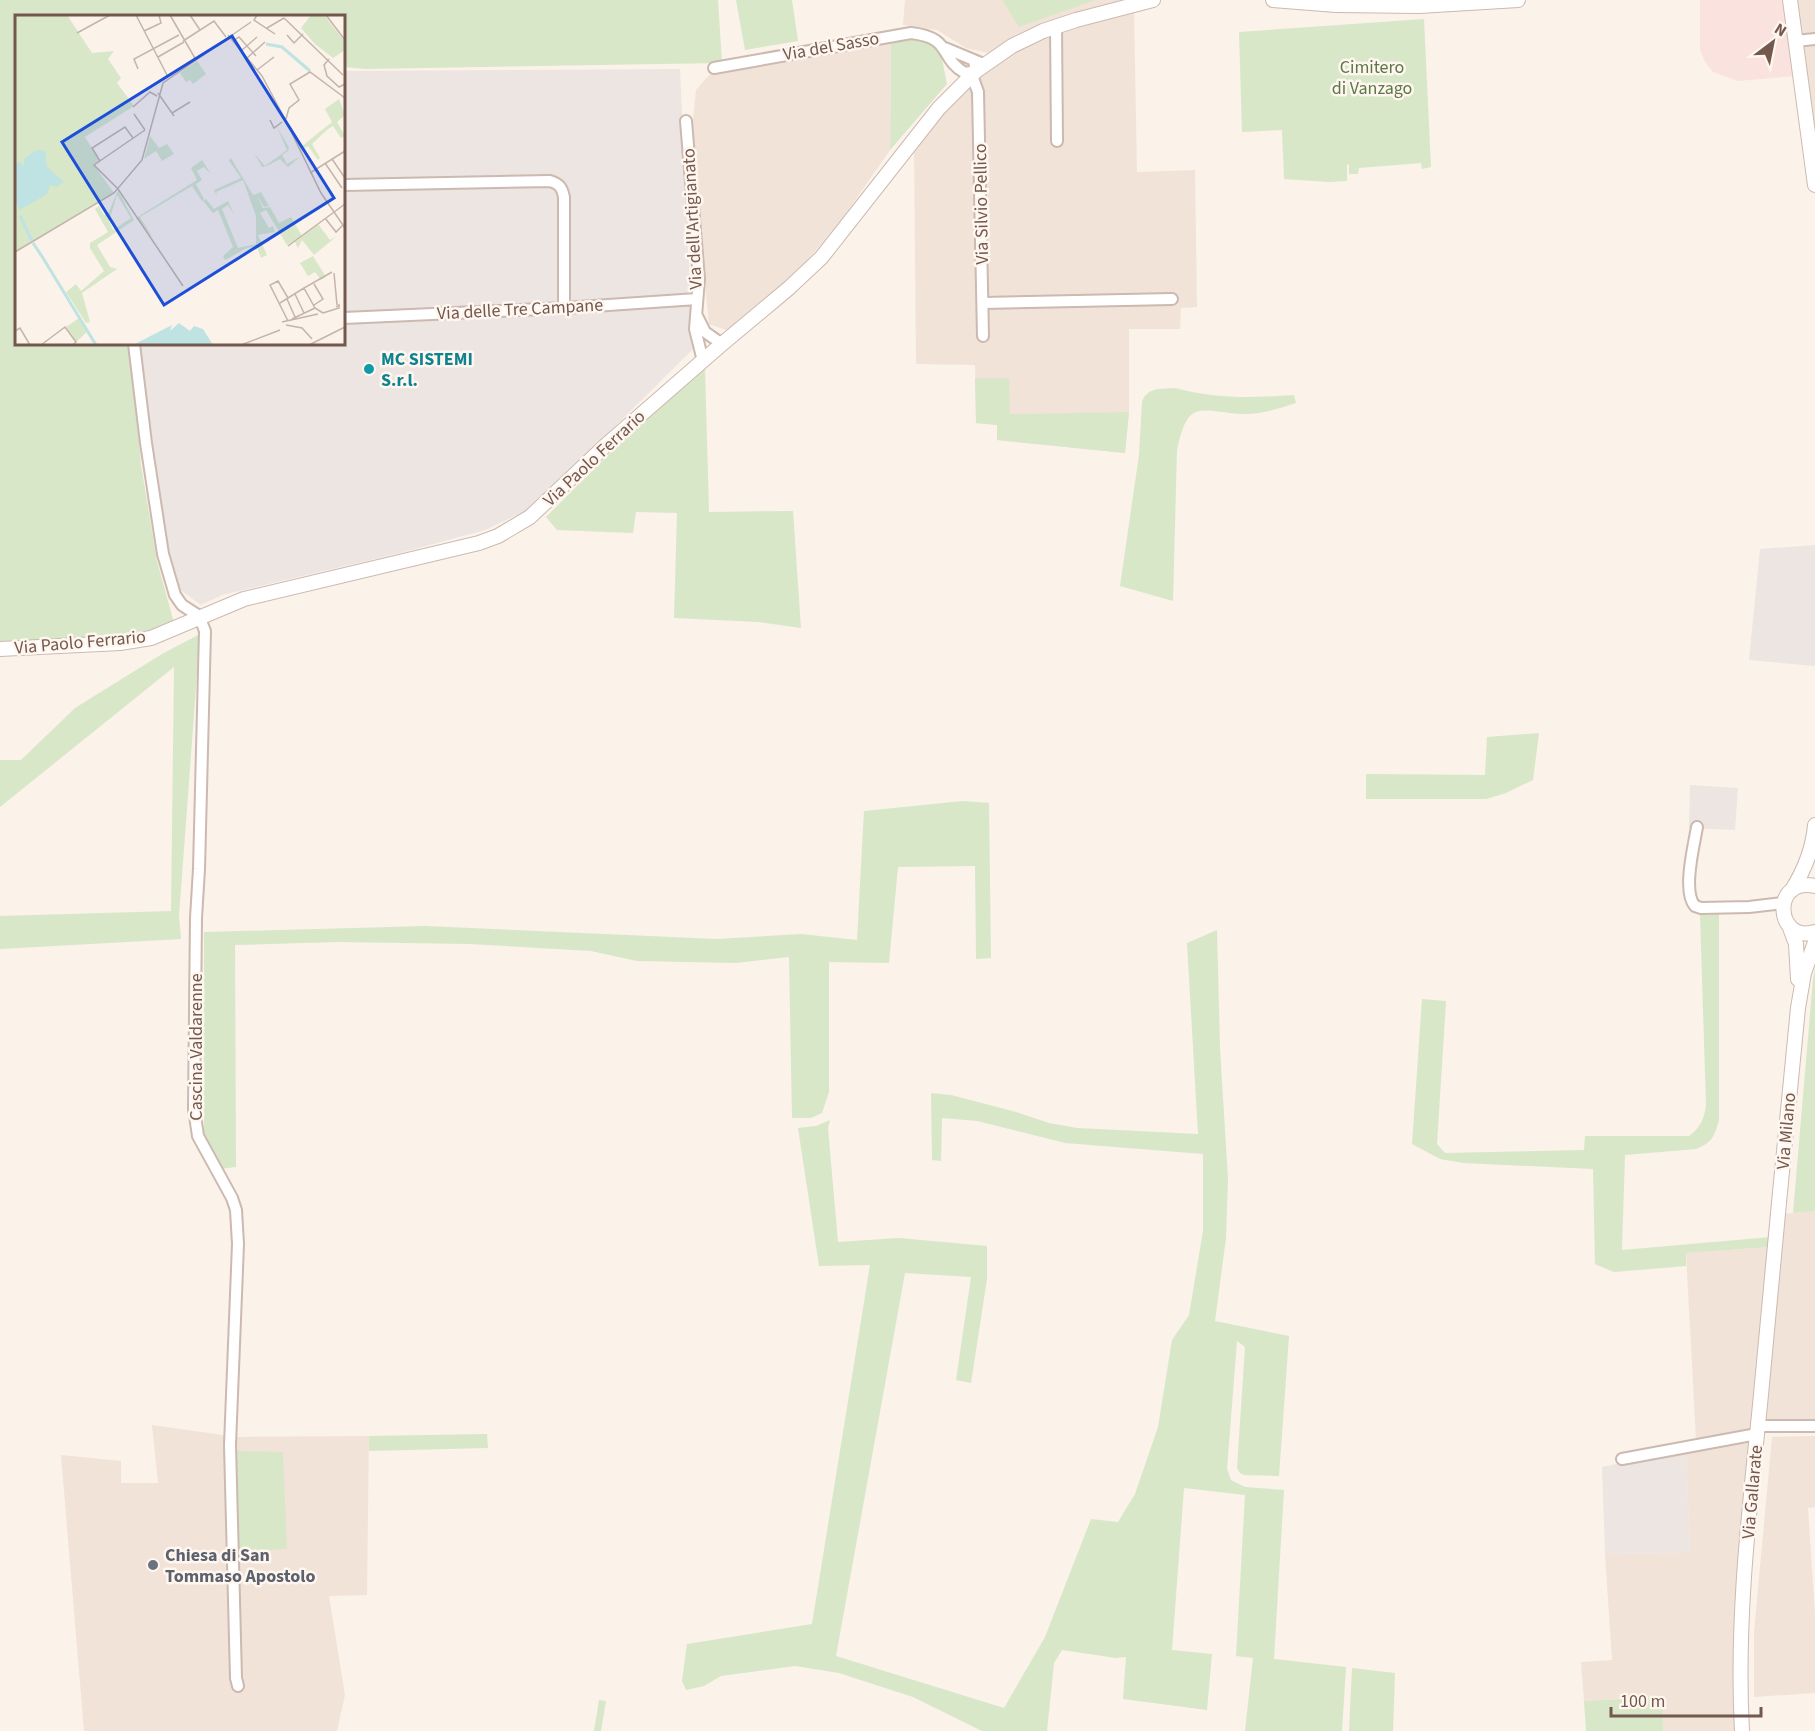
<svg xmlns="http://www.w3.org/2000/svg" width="1815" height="1731" font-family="'Source Sans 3',sans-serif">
	<rect width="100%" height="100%" fill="#fbf2e9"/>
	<path fill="#f2e3d8" d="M905 0H1142L988 53 966 48 937 30 903 25Z
		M1794 0H1815V170Z
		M1134 10 1137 172 1195 170 1197 307 1181 308 1180 329H1129V412L1125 453 997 440V425L976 423 975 365 916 364 914 151 949 106 981 74 1005 59 1025 46 1047 36Z
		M891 40 890 150 847 212 787 286 729 331 709 324 689 123 693 120 696 90 707 77 716 71Z
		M1815 1211V1422L1752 1430 1696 1440 1686 1253 1769 1247 1773 1215Z
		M152 1425 237 1437 369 1436 367 1595 329 1596 345 1695 337 1731H84L61 1455 121 1461V1483H158Z
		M1815 1436V1507L1808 1508 1815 1614V1693L1754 1697V1632L1772 1437Z
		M1749 1443 1737 1636 1740 1731H1663L1661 1697 1584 1701 1581 1662 1612 1660 1605 1554 1690 1553 1686 1450Z"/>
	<path fill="#fae3de" d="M1700 0H1786L1796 76 1738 81 1713 72 1705 62 1700 50Z"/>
	<path fill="#ece5e2" d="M680 69 693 349 534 507 485 530 404 552 222 595 201 605 176 587 167 557 139 344H344V71Z
		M1815 545V666L1749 660 1760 549Z
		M1690 785 1738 788 1735 830 1689 828Z
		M1686 1450 1690 1553 1605 1554 1602 1467Z"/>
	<path fill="#d8e7c8" d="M0 0H718L722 63 366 69 344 67V16H16V344H131L141 465 157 561 176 630 152 639 0 649Z
		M736 0H792L798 41 745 50Z
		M1002 0H1095L1019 27Z
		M1424 19 1431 167 1422 169 1421 163 1359 168 1358 174H1349V164L1347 165V181L1329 182 1284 179 1282 130 1242 132 1239 32Z
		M915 38 925 40 940 49 947 84 890 150 891 40Z
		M705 368 709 512 793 511 801 628 759 622 674 618 677 513 636 512 633 533 557 530 546 517 622 441Z
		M975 378H1009L1010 414 1129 412 1125 453 997 440V425L976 423Z
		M1175 388C1215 399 1253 398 1294 395L1296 403C1277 409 1260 415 1241 414 1198 411 1188 399 1177 450L1173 601 1120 586 1139 455 1142 402C1147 387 1161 389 1175 388Z
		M200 634 179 916 181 939 0 949V916L171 911 174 667 0 807V760H21L75 708 162 654Z
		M1539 733 1533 780 1506 793 1486 799H1366V774L1485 775 1487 737Z
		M963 801 989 803 991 958 976 959 975 866 898 867 889 963 829 962V1092L822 1113 811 1118H792L789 957 736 963 637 961 591 951 470 944 338 942 235 945 236 1167 220 1169 204 1134V932L425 926 717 939 801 934 857 940 864 811Z
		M1719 914V1120C1714 1137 1713 1142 1696 1149L1625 1155 1622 1250 1771 1237 1770 1247 1686 1253V1266L1614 1272 1595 1264 1593 1169 1463 1163 1440 1159 1412 1144 1422 999 1446 1001 1437 1144 1445 1153 1584 1150 1585 1136H1689C1700 1128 1704 1119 1706 1106L1700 915Z
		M1217 930 1220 1048 1228 1179 1226 1238 1215 1321 1289 1336 1279 1476 1244 1475 1240 1473 1237 1468 1245 1347 1237 1341 1227 1469 1231 1480 1245 1487 1284 1490 1274 1659 1346 1667 1342 1731H1245L1253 1658 1236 1656 1245 1495 1184 1488 1172 1650 1212 1654 1207 1710 1123 1699 1126 1657 1116 1658 1062 1650 1054 1663 1047 1731H982L913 1697 839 1673 795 1666 721 1676 704 1686 686 1690 682 1681 687 1644 812 1624 870 1265 819 1266 798 1128 816 1126 830 1120 828 1128 838 1242 899 1238 987 1246V1279L971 1383 956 1380 971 1277 905 1273 836 1656 1004 1708 1045 1637 1091 1519 1118 1522 1135 1494 1158 1427 1172 1340 1189 1315 1203 1231V1154L1065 1143 977 1121 942 1118 941 1161 932 1160 931 1093 951 1095 1016 1112 1049 1123 1077 1128 1198 1134 1187 943Z
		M1815 968V1211L1793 1213 1813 979Z
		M487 1434 488 1448 369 1451V1436Z
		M237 1451 283 1452 287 1549 239 1551Z
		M1352 1668 1395 1673 1393 1731H1349Z
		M1662 1697 1663 1731H1586L1584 1701Z
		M599 1700 606 1701 601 1731H594Z"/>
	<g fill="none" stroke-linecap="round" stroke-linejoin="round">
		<defs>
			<path id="minor" d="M1056 26 1057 141
				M1796 41 1815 39
				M945 48 981 63
				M714 68 911 33C953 38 938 57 965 73L976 71 974 61
				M969 77 974 81 978 92 983 336
				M686 121 699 279 695 329 703 361
				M344 185 550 181C560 184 562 188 564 197V308
				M983 303 1172 299
				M697 316 705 332 722 344
				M344 318 564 308 697 299
				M134 344 146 443 163 554 175 595 182 605 199 616 205 631 199 869 196 918 194 1109 198 1136 232 1198 236 1210 238 1244 230 1445 236 1678 238 1686
				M1697 827C1694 845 1682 892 1695 906L1701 908 1749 907 1783 903
				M1758 1426H1815
				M1622 1459 1757 1434"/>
			<path id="tertiary" d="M1273 0 1336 5 1419 6 1518 0
				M1790 0 1815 185
				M0 649 120 643 151 638 244 599 479 543 498 536 530 517 605 446 722 344 789 288 821 258 939 108 976 71 1012 46 1043 31 1076 20 1153 0
				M1815 886C1771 876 1775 944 1815 932
				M1792 890C1805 869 1813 849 1815 825
				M1789 925 1796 944 1798 979
				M1742 1731C1736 1622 1749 1513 1760 1405 1772 1273 1785 1140 1798 1008L1804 973 1815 942"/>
		</defs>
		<use href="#minor" stroke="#ccb9af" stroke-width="14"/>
		<use href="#tertiary" stroke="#ccb9af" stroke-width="16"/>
		<use href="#minor" stroke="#fff" stroke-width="10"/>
		<use href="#tertiary" stroke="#fff" stroke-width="14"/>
	</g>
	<circle fill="#0f9aa8" stroke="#fef6ef" stroke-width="2" cx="369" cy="369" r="6"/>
	<circle fill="#6b7280" stroke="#fef6ef" stroke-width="2" cx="153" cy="1565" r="6"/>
	<g text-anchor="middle" stroke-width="5" stroke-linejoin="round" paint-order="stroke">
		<g font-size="18" fill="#73584e" stroke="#fef6ef">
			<text transform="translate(831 46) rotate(-10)" y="6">Via del Sasso</text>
			<text transform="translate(981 204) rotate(-91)" y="6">Via Silvio Pellico</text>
			<text transform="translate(692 219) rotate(-93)" y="6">Via dell'Artigianato</text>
			<text transform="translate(520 309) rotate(-3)" y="6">Via delle Tre Campane</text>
			<text transform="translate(594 458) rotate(-43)" y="6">Via Paolo Ferrario</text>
			<text transform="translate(80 642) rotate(-5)" y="6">Via Paolo Ferrario</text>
			<text transform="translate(196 1047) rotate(-90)" y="6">Cascina Valdarenne</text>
			<text transform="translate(1786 1131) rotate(-85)" y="6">Via Milano</text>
			<text transform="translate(1752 1492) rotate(-85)" y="6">Via Gallarate</text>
		</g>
		<g font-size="18" fill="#5b7847" stroke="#fef6ef">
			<text x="1372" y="73">Cimitero<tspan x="1372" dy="21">di Vanzago</tspan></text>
		</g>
		<g font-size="18" font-weight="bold" fill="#0d838f" stroke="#fef6ef" text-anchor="start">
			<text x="381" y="365">MC SISTEMI<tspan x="381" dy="21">S.r.l.</tspan></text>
		</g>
		<g font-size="18" font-weight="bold" fill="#5b616d" stroke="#fef6ef" text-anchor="start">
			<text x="165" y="1561">Chiesa di San<tspan x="165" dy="21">Tommaso Apostolo</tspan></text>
		</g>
	</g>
	<g transform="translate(15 15)">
		<rect width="330" height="330" fill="#fbf2e9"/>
		<path d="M0 0H52L77 38 99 36 93 44 106 63 102 68 119 91 70 122 85 146 79 150 99 178 0 237ZM296 0H309L330 27V35L318 43 300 29 286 13ZM182 46 191 59 178 69 175 65 171 67 165 58ZM324 84 330 100 322 107 330 121 326 123 318 111 313 114 297 129 305 143 303 145 293 131 286 136 274 111 287 131 317 107 310 94ZM262 112 274 132 273 136 267 140 272 149 286 141 273 152 265 144 252 151 247 152 239 138 250 151 272 135ZM135 121 144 133 152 129 159 139 147 146 141 136 129 144ZM216 143 238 180 246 177 254 191 249 192 242 181 248 193 255 192 264 208 276 202 287 221 272 230 251 195 245 198 254 213 258 211 260 217 243 220 252 240 246 243 242 232 232 233 210 245 208 241 218 232 203 195 198 198 188 186 191 184 199 194 213 186 219 200 213 190 207 194 223 233 241 229V201L228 165 201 177 202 181 199 175 226 163 214 146ZM187 145 196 159 189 152 182 156 187 165 181 169 189 184 187 186 177 171 125 202 138 223 121 203 182 165 176 153ZM103 175 119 205 82 230 95 252 102 254 67 278 75 307 71 308 51 277 61 269 66 276 89 256 75 233V228L93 217 80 194 84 191 89 200 94 197ZM102 180 116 203 98 215 94 206ZM303 209 315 225 322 221 299 240 287 225 283 233 280 227ZM298 241 311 262 306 265 300 257 293 261 285 248ZM64 303 73 316 61 327 51 312Z" fill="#d8e7c8" fill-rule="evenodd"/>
		<path d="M22 135 30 136 32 152 49 167 41 172 35 170 32 179 5 195 0 185V149L5 147 9 152V144ZM164 308 175 316 179 311 188 314 198 330H118L157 310 155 316Z" fill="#bfe2e3"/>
		<path fill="none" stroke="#bfe2e3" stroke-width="3" d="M251 29 267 32 295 56M5 201 17 226M18 228 28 243M28 243 81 330"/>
		<path fill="none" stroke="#c5b4ab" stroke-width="1.5" d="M121 0 153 62M155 0 181 45M175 0 185 15M242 0 239 5 260 19M311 0 330 25M269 3 328 60M252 13 269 3M129 16 146 8 144 0M62 18 95 0M213 20 247 61 270 104M272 20 279 28 288 19M168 26 199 6 211 22M218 26 224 22 241 41M226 36 242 22M143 42 169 27M232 43 250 27M314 44 309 50 312 61 324 72 330 69M123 54 119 44 164 20M242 55 259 42M143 78 159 101M118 92 135 77 142 81M157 98 175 87M119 99 130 115M271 104 274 93 284 85 275 69 295 57 330 83M255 105 259 113 267 107M272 108 306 178 330 213M130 115 79 150 103 174 168 271M317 144 330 163M85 146 77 133 110 112 118 123M310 148 327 173M295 158 330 136M310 203 321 217 328 210M273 231 330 189M0 237 99 178 127 145 148 68 236 7M319 258 322 290M280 279 289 298M273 283 263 266 255 270 273 306M272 284 280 302M265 288 289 273M299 290 308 284 299 269M308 298 300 293 289 273 317 257M308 298 324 293V290L321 292M277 304 300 293M267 307 303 299M271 310 287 313 297 324M0 316 5 313 15 330M26 330 50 312 61 327 58 330M226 330 265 315M294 330 330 312"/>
		<path fill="#1d4ed8" fill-opacity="0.15" stroke="#1d4ed8" stroke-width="3" d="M217 21 319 183 149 290 47 127Z"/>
		<rect width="330" height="330" fill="none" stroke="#73584e" stroke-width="3"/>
	</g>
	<g transform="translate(1773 42) rotate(32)" stroke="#fef6ef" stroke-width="4.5" paint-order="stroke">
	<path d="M0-4.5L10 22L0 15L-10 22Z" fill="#73584e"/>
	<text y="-9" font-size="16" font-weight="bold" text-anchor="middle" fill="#73584e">N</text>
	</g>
	<path d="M1611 1707v9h150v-9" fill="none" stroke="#73584e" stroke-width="3"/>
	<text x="1620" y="1707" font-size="18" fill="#73584e" stroke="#fef6ef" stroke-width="4.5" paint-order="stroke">100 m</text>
</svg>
